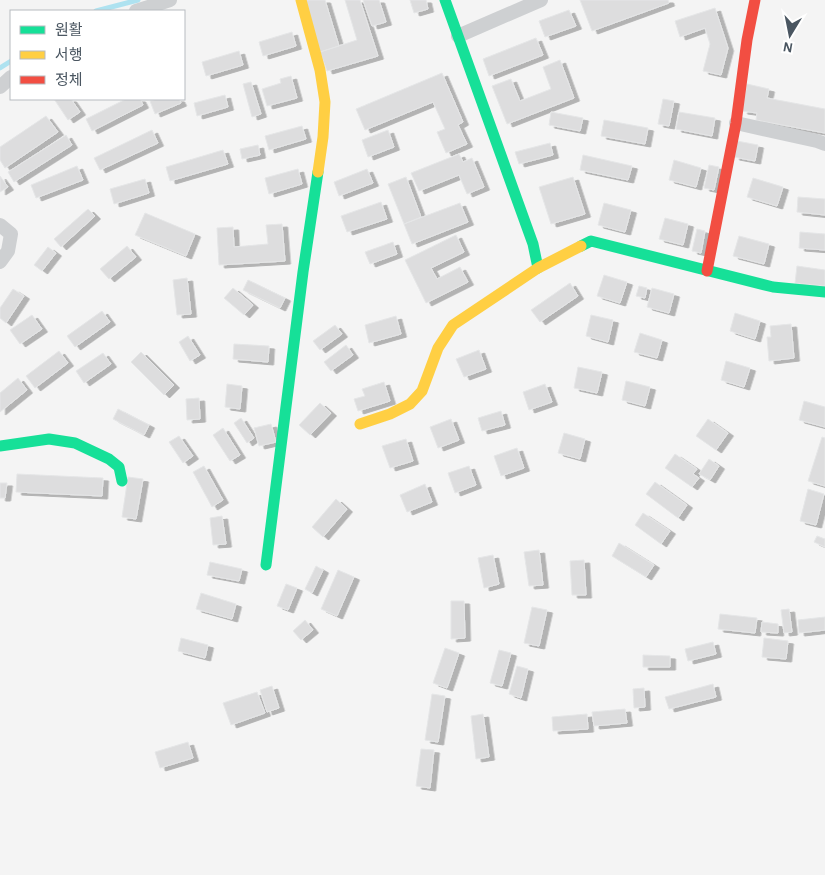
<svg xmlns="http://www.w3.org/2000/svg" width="825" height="875" font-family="'Alegreya Sans','Noto Sans KR',sans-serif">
	<defs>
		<filter id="shadow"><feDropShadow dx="5.5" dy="3" stdDeviation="0" flood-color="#0004"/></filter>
	</defs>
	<rect width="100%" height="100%" fill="#f4f4f4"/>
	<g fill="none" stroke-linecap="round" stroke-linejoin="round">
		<path stroke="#aee2f0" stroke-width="5" d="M96 11 138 0
			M0 68 11 61"/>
	</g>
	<path fill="#ddddde" stroke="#e5e6e7" filter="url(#shadow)" d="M304 0H325L339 46 320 52Z
		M345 0H360L378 56 327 71 320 52 357 40Z
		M363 0H379L386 22 372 26Z
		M410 0H426L428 9 414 13Z
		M580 0H668L669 3 592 31Z
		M715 8 728 48 721 75 703 71 710 44 705 28 680 37 675 21Z
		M569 10 576 26 545 37 539 21Z
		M292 32 296 46 263 56 259 42Z
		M536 38 543 55 489 76 483 59Z
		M239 51 243 65 206 76 202 62Z
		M560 60 574 98 507 124 492 86 511 79 520 101 551 89 543 67Z
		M442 73 463 122 458 125 467 144 446 153 437 132 445 129 433 102 365 130 356 109Z
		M291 76 297 98 267 106 262 89 281 83 280 79Z
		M251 82 261 114 252 117 243 84Z
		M747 84 769 89 767 98 825 109V133L756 120 757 113 742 111Z
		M225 95 228 107 197 116 194 103Z
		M54 99H71L80 112 68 120Z
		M126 99H140L143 105 92 131 86 119Z
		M157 99H179L181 103 155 114 150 101Z
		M663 99 674 101 669 126 658 124Z
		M551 112 583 118 580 131 549 125Z
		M679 112 715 118 712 136 676 129Z
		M46 116 58 132 5 168 0 160V147Z
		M604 120 648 128 645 144 601 136Z
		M302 126 306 139 269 150 265 136Z
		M152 130 158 143 100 170 94 158Z
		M388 130 394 147 368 157 362 140Z
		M66 135 72 145 14 182 8 172Z
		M737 141 758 145 755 161 734 157Z
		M550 143 553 155 519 164 515 152Z
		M258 145 260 155 242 159 240 149Z
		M223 150 228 164 170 181 166 167Z
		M459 154 463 162 472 158 484 187 467 194 459 175 419 191 411 173Z
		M583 155 632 166 628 180 580 170Z
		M674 160 701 168 696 187 669 180Z
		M709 165 719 167 714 190 704 188Z
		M77 166 83 180 36 198 31 185Z
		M298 169 302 184 269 194 265 178Z
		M367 169 373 183 339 196 334 182Z
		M0 176 8 187 0 192Z
		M406 177 421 217 404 224 388 184Z
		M573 177 585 214 551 224 539 187Z
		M753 178 783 187 777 206 747 197Z
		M145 179 149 193 114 204 110 189Z
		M798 197 825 199V215L797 212Z
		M381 202 387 219 347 232 341 216Z
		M460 203 468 222 412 244 404 224Z
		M604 203 631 210 625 232 598 225Z
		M88 209 95 216 61 247 54 239Z
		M145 213 195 234 186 256 135 235Z
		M665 218 688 224 683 245 659 239Z
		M282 224 285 261 219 265 217 228 233 227 234 247 268 244 266 225Z
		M697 229 705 231 701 253 692 251Z
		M800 232 825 234V250L799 248Z
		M456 235 464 252 431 268 437 279 460 267 468 282 426 303 405 260Z
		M739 236 769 244 764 264 733 256Z
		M393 242 397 254 370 264 365 252Z
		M127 246 136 257 109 279 100 269Z
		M48 247 56 253 42 271 34 265Z
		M797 266 825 270V286L795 283Z
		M604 275 627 282 620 303 597 296Z
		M187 278 191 314 177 315 173 280Z
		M248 280 285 298 280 308 243 290Z
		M570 283 578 296 540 322 531 310Z
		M639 286 647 288 645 298 636 296Z
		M233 288 253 305 244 315 224 298Z
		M652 288 674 294 669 313 647 307Z
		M13 289 24 296 6 323 0 318V308Z
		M102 311 110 322 75 347 67 336Z
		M735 313 760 321 755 339 730 331Z
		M32 315 42 329 20 344 10 330Z
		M591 315 613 320 608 342 586 336Z
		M396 316 401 334 369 343 365 325Z
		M791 324 794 358 769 361 767 337H771L770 326Z
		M335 325 342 334 320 350 313 341Z
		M640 333 662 340 657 358 634 352Z
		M188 336 200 355 190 361 179 342Z
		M234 344 269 346 268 362 233 359Z
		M346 345 353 355 331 371 324 362Z
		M479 350 486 369 464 377 456 359Z
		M59 351 68 363 35 388 26 376Z
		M141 352 174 385 164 395 131 362Z
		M103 353 111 364 84 383 76 371Z
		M726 361 750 368 744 387 721 380Z
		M578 367 602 372 597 393 574 388Z
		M18 378 27 390 0 412V393Z
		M626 381 650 387 645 406 622 400Z
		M384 382 390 401 358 411 354 399 365 396 362 389Z
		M227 384 242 386 240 409 225 407Z
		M545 384 552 402 529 410 523 392Z
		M199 398 200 419 187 420 186 399Z
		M804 401 825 407V427L799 420Z
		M320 403 331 413 310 435 299 425Z
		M118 409 149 425 144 435 113 419Z
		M501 411 505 425 482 431 478 418Z
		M241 418 254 438 247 443 234 423Z
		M451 419 459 440 438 448 430 427Z
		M708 419 728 433 716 450 696 436Z
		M271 424 276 442 259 446 254 428Z
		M223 428 240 455 230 461 213 435Z
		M564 433 585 439 580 459 558 453Z
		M179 436 193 456 183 463 169 442Z
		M822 437 825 438V486L808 481Z
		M406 439 413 461 390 468 382 446Z
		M517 448 524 468 501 476 494 456Z
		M675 454 697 469 693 474 699 478 692 487 665 468Z
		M709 459 719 466 710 480 699 474Z
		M204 466 223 500 212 507 193 472Z
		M469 466 476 485 455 493 448 473Z
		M17 474 103 478 102 496 16 492Z
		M128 477 143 479 136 519 122 517Z
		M655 482 687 505 678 518 646 494Z
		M0 483H7L5 498H0Z
		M425 484 432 502 407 512 400 495Z
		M808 489 824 494 816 525 800 521Z
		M336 499 347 509 323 537 312 527Z
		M643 513 670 531 661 544 635 525Z
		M222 516 226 544 213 545 210 518Z
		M817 536 825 539V547L814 542Z
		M619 543 654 565 646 577 612 556Z
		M539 550 543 585 529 586 524 552Z
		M493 555 499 584 484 588 478 558Z
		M584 560 586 595H572L570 561Z
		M210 562 242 569 239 581 207 575Z
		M316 566 323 570 312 593 305 589Z
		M338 570 354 577 337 616 321 609Z
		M286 584 297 588 288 610 277 606Z
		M201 593 236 604 232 619 196 609Z
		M451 601H464L465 638 451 639Z
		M532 607 547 610 539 646 524 643Z
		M789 609 792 632 784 633 781 610Z
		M720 614 757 618 755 633 718 629Z
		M825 617V630L799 633 798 620Z
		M305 620 313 630 301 640 293 631Z
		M762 622 778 624V633L761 632Z
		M181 638 208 645 205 658 178 651Z
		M764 638 788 641 786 659 762 657Z
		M713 642 716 654 688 661 685 649Z
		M445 648 459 653 447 688 433 683Z
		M499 650 511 653 502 686 490 683Z
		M643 655 670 656V667H643Z
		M517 666 528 669 521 698 509 694Z
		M713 684 716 697 669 709 665 697Z
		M272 686 279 708 267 712 260 690Z
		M644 688 645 707 634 708 633 689Z
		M257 692 265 713 231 725 223 703Z
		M432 694 445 696 438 742 425 740Z
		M625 709 627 723 594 726 592 712Z
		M483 714 489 757 476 759 471 716Z
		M587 714 588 729 553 731 552 717Z
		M188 742 193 758 160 768 155 752Z
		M421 749 434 750 430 788 416 786Z"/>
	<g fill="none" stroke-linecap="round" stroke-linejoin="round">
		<path stroke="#ced0d2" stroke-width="14" d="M136 11 170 0
			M458 36 541 0
			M0 87 11 77
			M736 123 817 141 825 144
			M0 225 11 234 8 251 0 262"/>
		<path stroke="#16e098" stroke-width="11" d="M445 0 533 244 538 268
			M581 246 591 241 773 287 825 292
			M0 446 49 439 75 443 109 459 119 467 122 481
			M266 565 303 272 318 172"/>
		<path stroke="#ffcf43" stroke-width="11" d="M301 0 320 70 325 102 323 137 318 172
			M360 424 390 414 410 404 422 391 438 348 453 325 538 268 581 246"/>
		<path stroke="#f24e42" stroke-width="11" d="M707 271 736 123 747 40 755 0"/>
	</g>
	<rect x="10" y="10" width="175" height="90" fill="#ffffff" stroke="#b7bbc0"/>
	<rect x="20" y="26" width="25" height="8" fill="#16e098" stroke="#b7bbc0"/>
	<text x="55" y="35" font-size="15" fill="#4a5661">원활</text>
	<rect x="20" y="51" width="25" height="8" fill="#ffcf43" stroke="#b7bbc0"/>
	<text x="55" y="60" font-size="15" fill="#4a5661">서행</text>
	<rect x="20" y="76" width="25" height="8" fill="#f24e42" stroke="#b7bbc0"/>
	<text x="55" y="85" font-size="15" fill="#4a5661">정체</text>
	<g transform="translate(790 35) rotate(190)" stroke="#ffffff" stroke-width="4" paint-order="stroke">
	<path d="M0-4L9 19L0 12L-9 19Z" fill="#4a5661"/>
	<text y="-8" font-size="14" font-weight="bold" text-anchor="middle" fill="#4a5661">N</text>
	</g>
</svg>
